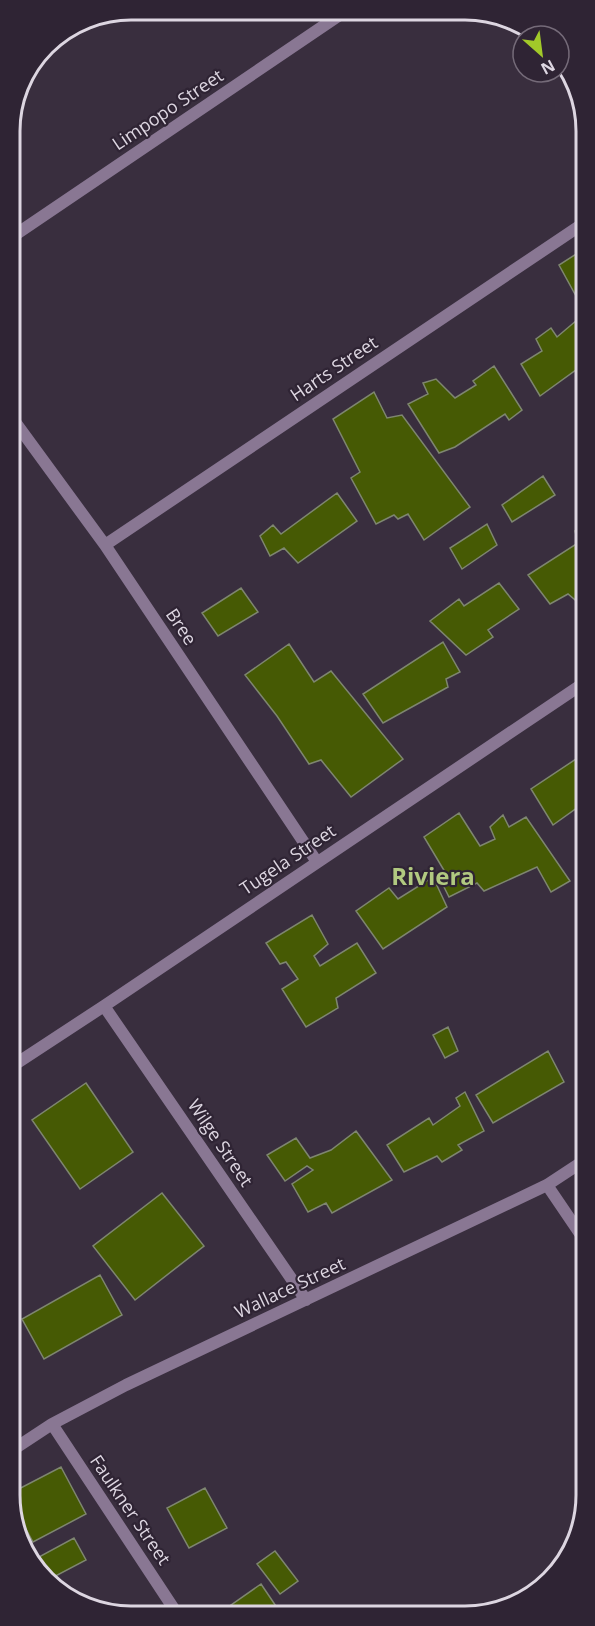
<svg xmlns="http://www.w3.org/2000/svg" width="595" height="1626" font-family="'Open Sans',sans-serif">
	<rect width="100%" height="100%" fill="#392e3e"/>
	<path fill="#465a04" stroke="#7e8670" stroke-width="1.5" d="M584 249V291L576 296 559 265Z
		M577 320 584 329V364L540 396 521 364 542 351 536 339 551 328 557 337Z
		M494 366 522 410 509 420 505 414 455 447 439 453 408 404 428 394 423 383 436 379 455 398 476 385 473 381Z
		M374 392 387 418 402 415 470 507 424 540 408 514 398 519 394 515 376 524 351 478 360 472 333 419Z
		M543 476 555 495 512 522 502 505Z
		M337 493 357 521 298 563 284 548 270 556 260 536 273 525 281 534Z
		M487 524 497 545 462 569 450 548Z
		M584 526V602L580 604 568 594 550 604 528 575 578 543 575 531Z
		M499 583 519 609 488 630 493 637 466 655 430 621 459 599 464 606Z
		M241 588 258 612 218 636 202 613Z
		M443 642 460 672 446 679 448 687 383 723 363 694Z
		M289 644 314 682 331 671 403 759 351 797 321 760 309 764 277 716 245 675Z
		M585 753V802L553 825 531 789Z
		M459 813 480 846 495 839 490 827 503 815 509 827 526 817 570 881 551 892 537 867 484 891 477 883 449 897 438 875 445 872 424 837Z
		M433 877 447 907 383 949 356 911 389 888 398 899Z
		M312 915 328 944 314 956 320 966 357 943 376 973 336 998 338 1008 306 1027 282 989 298 979 286 962 280 964 266 943Z
		M448 1027 458 1051 445 1058 433 1035Z
		M548 1051 564 1082 493 1123 476 1095Z
		M86 1083 133 1152 80 1189 32 1120Z
		M465 1092 484 1131 458 1145 462 1150 442 1162 437 1156 404 1172 387 1145 429 1118 433 1125 460 1106 456 1098Z
		M356 1131 392 1180 332 1213 326 1203 308 1212 292 1184 313 1170 307 1166 285 1181 267 1155 296 1138 310 1158 331 1150Z
		M162 1193 204 1246 135 1300 93 1246Z
		M100 1275 122 1315 44 1359 22 1319Z
		M61 1467 86 1514 33 1542 11 1502V1493Z
		M205 1488 227 1528 189 1548 167 1508Z
		M74 1538 86 1560 48 1580 37 1558Z
		M275 1551 298 1581 280 1594 257 1564Z
		M261 1584 282 1615H227L224 1610Z"/>
	<g fill="none" stroke-linecap="round" stroke-linejoin="round">
		<path stroke="#897793" stroke-width="12" d="M9 239 347 10
			M10 415 105 545 317 862
			M105 545 584 223
			M104 1006 306 1300
			M11 1067 104 1006 584 683
			M547 1185 585 1241
			M52 1424 178 1615
			M11 1451 52 1424 126 1385 547 1185 585 1160"/>
	</g>
	<g text-anchor="middle" stroke-width="4.5" stroke-linejoin="round" paint-order="stroke">
		<g font-size="18" fill="#ddd6e1" stroke="#2f2434">
			<text transform="translate(168 110) rotate(-34)" y="6">Limpopo Street</text>
			<text transform="translate(334 369) rotate(-34)" y="6">Harts Street</text>
			<text transform="translate(181 627) rotate(56)" y="6">Bree</text>
			<text transform="translate(288 860) rotate(-34)" y="6">Tugela Street</text>
			<text transform="translate(220 1143) rotate(56)" y="6">Wilge Street</text>
			<text transform="translate(290 1288) rotate(-25)" y="6">Wallace Street</text>
			<text transform="translate(130 1510) rotate(56)" y="6">Faulkner Street</text>
		</g>
		<g font-size="24" font-weight="bold" fill="#b1c980" stroke="#2f2434">
			<text x="433" y="885">Riviera</text>
		</g>
	</g>
	<path d="M0 0H595V1626H0ZM131 20H465A111 111 0 0 1 576 131V1495A111 111 0 0 1 465 1606H131A111 111 0 0 1 20 1495V131A111 111 0 0 1 131 20Z" fill="#2f2434" fill-rule="evenodd"/>
	<path fill="none" stroke="#ddd6e1" stroke-width="3" d="M131 20H465A111 111 0 0 1 576 131V1495A111 111 0 0 1 465 1606H131A111 111 0 0 1 20 1495V131A111 111 0 0 1 131 20Z"/>
	<g transform="translate(541 54) rotate(152)"><circle r="28" fill="#2f2434" stroke="#756b79" stroke-width="1.5"/>
	<path d="M0-4.5L10 22L0 15L-10 22Z" fill="#a2c929"/>
	<text y="-9" font-size="16" font-weight="bold" text-anchor="middle" fill="#ddd6e1">N</text>
	</g>
</svg>
